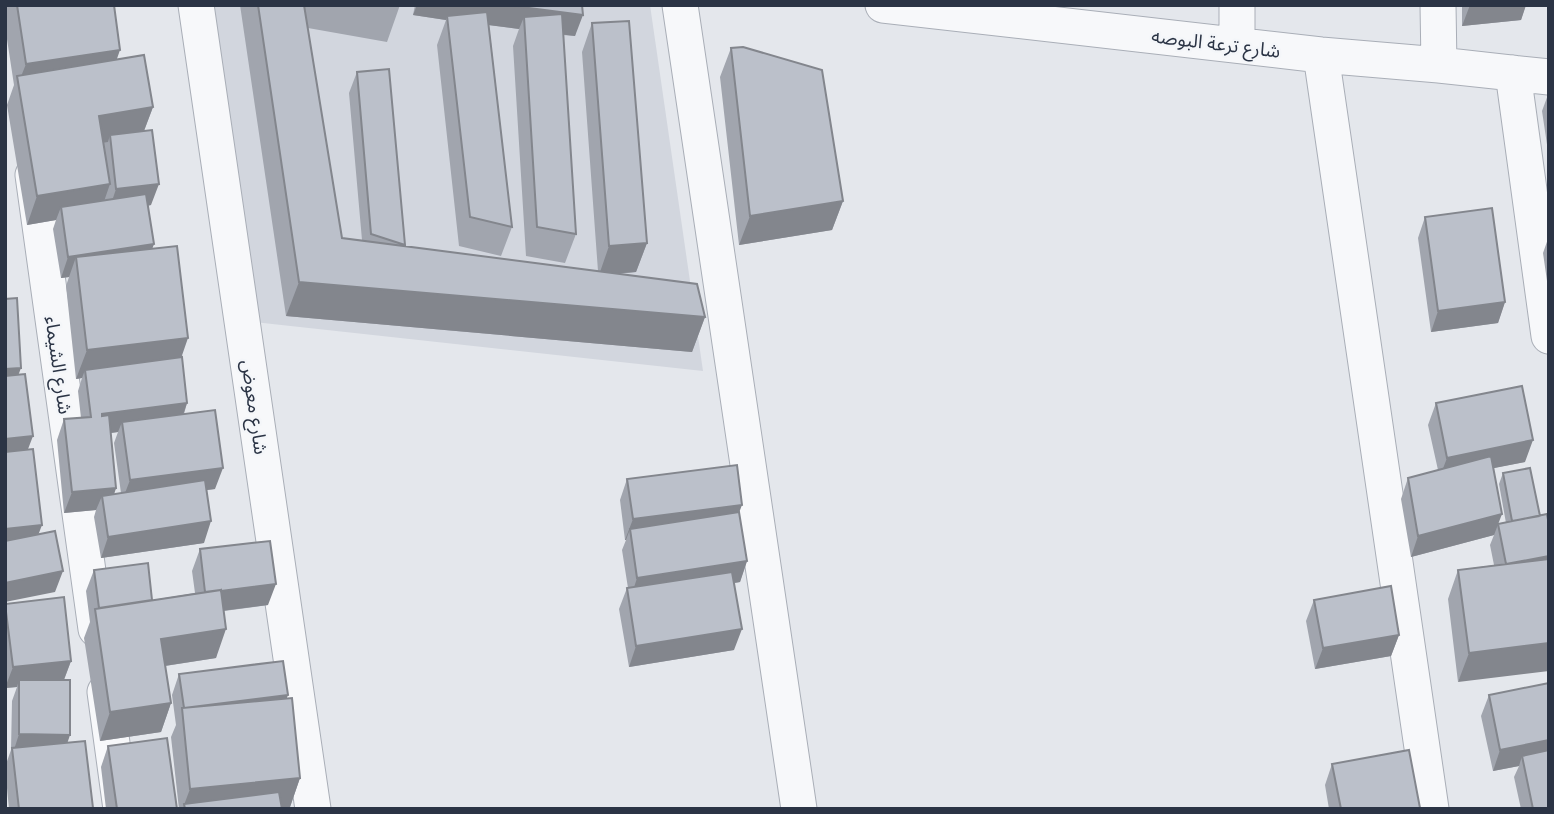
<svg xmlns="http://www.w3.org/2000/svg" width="1554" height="814" font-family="'Nunito Sans','Noto Sans Arabic',sans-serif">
	<rect width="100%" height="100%" fill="#e4e7ec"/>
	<path fill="#d2d6de" d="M201 5H650L703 371 253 322Z"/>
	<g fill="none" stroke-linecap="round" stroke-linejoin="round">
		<defs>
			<path id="minor" d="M196 5 313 809
				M680 5 799 809
				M883 5 1321 55 1439 65 1549 77
				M1237 5V45
				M1438 5 1439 65
				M1321 55 1431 809
				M1513 73 1549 336
				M33 175 96 629
				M105 692 121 809"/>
		</defs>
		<use href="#minor" stroke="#a9aeb7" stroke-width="37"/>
		<use href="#minor" stroke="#f7f8fa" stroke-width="35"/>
	</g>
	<path fill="#a1a5ae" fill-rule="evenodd" d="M5 5H114L117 60 153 107 144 131 151 205 148 206 154 244 152 248 181 357 187 403 184 414 215 489 206 490 204 543 101 558 94 517 96 510 64 513 57 440 64 419 81 418 78 391 82 378 76 379 66 286 69 277 61 278 53 229 56 220 27 225 7 105 14 85 5 26ZM118 432 114 443 121 493 114 494 116 488 111 433Z
		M240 5H400L387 42 308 28 342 238 362 240 349 93 357 72 404 246 598 271 582 52 592 23 647 243 636 272 617 274 705 317 692 352 286 316Z
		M415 5H582L575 36 563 35 576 234 565 263 526 256 513 46 519 29 489 25 512 227 501 256 459 246 437 45 446 20 413 15Z
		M1462 5H1526L1521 20 1462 26Z
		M731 48 843 201 832 230 739 245 720 77Z
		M1549 92V158L1542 111Z
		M1425 217 1505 302 1498 323 1431 332 1418 238Z
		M1549 236V295L1543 253Z
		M1436 403 1525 462 1493 468 1498 524 1506 523 1499 484 1503 473 1540 516 1458 682 1448 599 1458 570 1494 565 1490 545 1494 535 1411 557 1401 499 1408 478 1438 470 1428 425Z
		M627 479 739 512 747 561 740 582 734 583V650L629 667 619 609 627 588H628L622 550 626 540H625L620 500Z
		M200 549 268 605 224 611 216 658 165 666 171 703 161 732 100 741 84 638 90 622 86 591 94 570 152 600 195 593 192 571Z
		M1314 600 1399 635 1391 656 1315 669 1306 621Z
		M5 605 71 661 64 680 67 743 93 808 9 809 5 767 11 750 12 701 17 687 5 688Z
		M179 674 287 698 300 778 290 807 282 808V809H179L171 737 176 725 172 695Z
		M1549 683V809H1521L1514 777 1519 766 1493 771 1481 716 1489 695Z
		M108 746 177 809H106L101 767Z
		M1409 750 1420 809H1329L1325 785 1332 764Z"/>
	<path fill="#83868d" d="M417 5H506L583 15 575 36 525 30 524 17 519 29 448 20 447 16 446 20 413 15Z
		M1470 5H1526L1521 20 1462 26Z
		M120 50 110 79 18 84 26 64Z
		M153 107 142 136 110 135 108 142 88 145 99 116Z
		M110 184 100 213 61 207 56 220 27 225 37 196Z
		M159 184 151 205 109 210 116 189Z
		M843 201 832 230 739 245 750 216Z
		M647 243 636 272 599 275 609 246Z
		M154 244 146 265 76 257 69 277 61 278 68 257Z
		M299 282 705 317 692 352 286 316Z
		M1505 302 1498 323 1431 332 1438 311Z
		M188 338 178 367 85 370 82 378 76 379 87 350Z
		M21 368 13 389H5V369Z
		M187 403 180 424 122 422 118 432 94 435 102 414Z
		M33 436 25 457 5 459V439Z
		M1533 440 1525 462 1439 479 1447 458Z
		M223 468 215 489 122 501 130 480Z
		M116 488 109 509 102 496 96 510 64 513 72 492Z
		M742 505 734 526 630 529 626 540H625L633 519Z
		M1502 514 1494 535 1411 557 1418 536Z
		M211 521 204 543 101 558 108 537Z
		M42 525 34 546 5 549V529Z
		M1549 556V572L1506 565Z
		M747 561 740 582 630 600 637 578Z
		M63 571 55 592 5 602V583Z
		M276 584 268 605 198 614 205 593Z
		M226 629 216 658 151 668 161 639Z
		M742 629 734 650 629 667 636 646Z
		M1399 635 1391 656 1315 669 1323 648Z
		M1549 643V671L1458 682 1469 653Z
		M71 661 63 682 19 680 17 687 5 688 13 667Z
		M288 695 280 717 184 708Z
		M171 703 161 732 100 741 110 712Z
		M19 734 70 735 63 756 13 753Z
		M1549 740V760L1522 756 1519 766 1493 771 1500 750Z
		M300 778 290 807 270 809 184 805 190 789Z"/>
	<path fill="#bbc0ca" stroke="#83868d" stroke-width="2" d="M17 5H114L120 50 26 64Z
		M258 5H304L342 238 697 284 705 317 299 282Z
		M506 5H582L583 15Z
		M487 12 512 227 470 217 447 16Z
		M562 14 576 234 537 227 524 17Z
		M629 21 647 243 609 246 592 23Z
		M743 47 822 70 843 201 750 216 731 48Z
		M144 55 153 107 99 116 110 184 37 196 17 76Z
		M389 69 405 245 371 234 357 72Z
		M152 130 159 184 116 189 110 135Z
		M146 194 154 244 68 257 61 207Z
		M1492 208 1505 302 1438 311 1425 217Z
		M177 246 188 338 87 350 76 257Z
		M17 298 21 368 5 369V299Z
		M182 357 187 403 102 414V416L109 415 116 488 72 492 64 419 91 417 85 370Z
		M25 374 33 436 5 439V376Z
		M1522 386 1533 440 1447 458 1436 403Z
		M215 410 223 468 130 480 122 422Z
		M33 449 42 525 5 529V452Z
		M1491 456 1502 514 1418 536 1408 478Z
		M737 465 742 505 633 519 627 479Z
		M1530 468 1540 516 1512 521 1503 473Z
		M205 480 211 521 108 537 102 496Z
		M739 512 747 561 637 578 630 529Z
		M1547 514 1549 525V556L1506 564 1498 524Z
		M55 531 63 571 5 583V541Z
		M270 541 276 584 221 591V590L205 592 200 549Z
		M1549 559V643L1469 653 1458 570Z
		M148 563 152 600 99 608 94 570Z
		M732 572 742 629 636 646 627 588Z
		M1391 586 1399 635 1323 648 1314 600Z
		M221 590 226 629 161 639 171 703 110 712 95 609Z
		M64 597 71 661 13 667 5 604Z
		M283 661 288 695 184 708 179 674Z
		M19 680H70V735L19 734Z
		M1549 683V740L1500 750 1489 695Z
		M292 698 300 778 190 789 182 708Z
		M167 738 177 809H117L108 746Z
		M85 741 93 808 19 809 12 748Z
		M1409 750 1420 808 1341 809 1332 764Z
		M1549 750V809H1533L1522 756Z
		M279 792 282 809H185L184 804Z"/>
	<g text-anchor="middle" stroke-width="5" stroke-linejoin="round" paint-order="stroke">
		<g font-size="19" fill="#2b3445" stroke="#f4f6f9">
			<text transform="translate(1216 43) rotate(7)" y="7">شارع ترعة البوصه</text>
			<text transform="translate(59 365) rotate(82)" y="7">شارع الشيماء</text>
			<text transform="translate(255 407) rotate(82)" y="7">شارع معوض</text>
		</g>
	</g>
	<rect width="1554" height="814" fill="none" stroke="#2b3445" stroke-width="14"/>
</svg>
